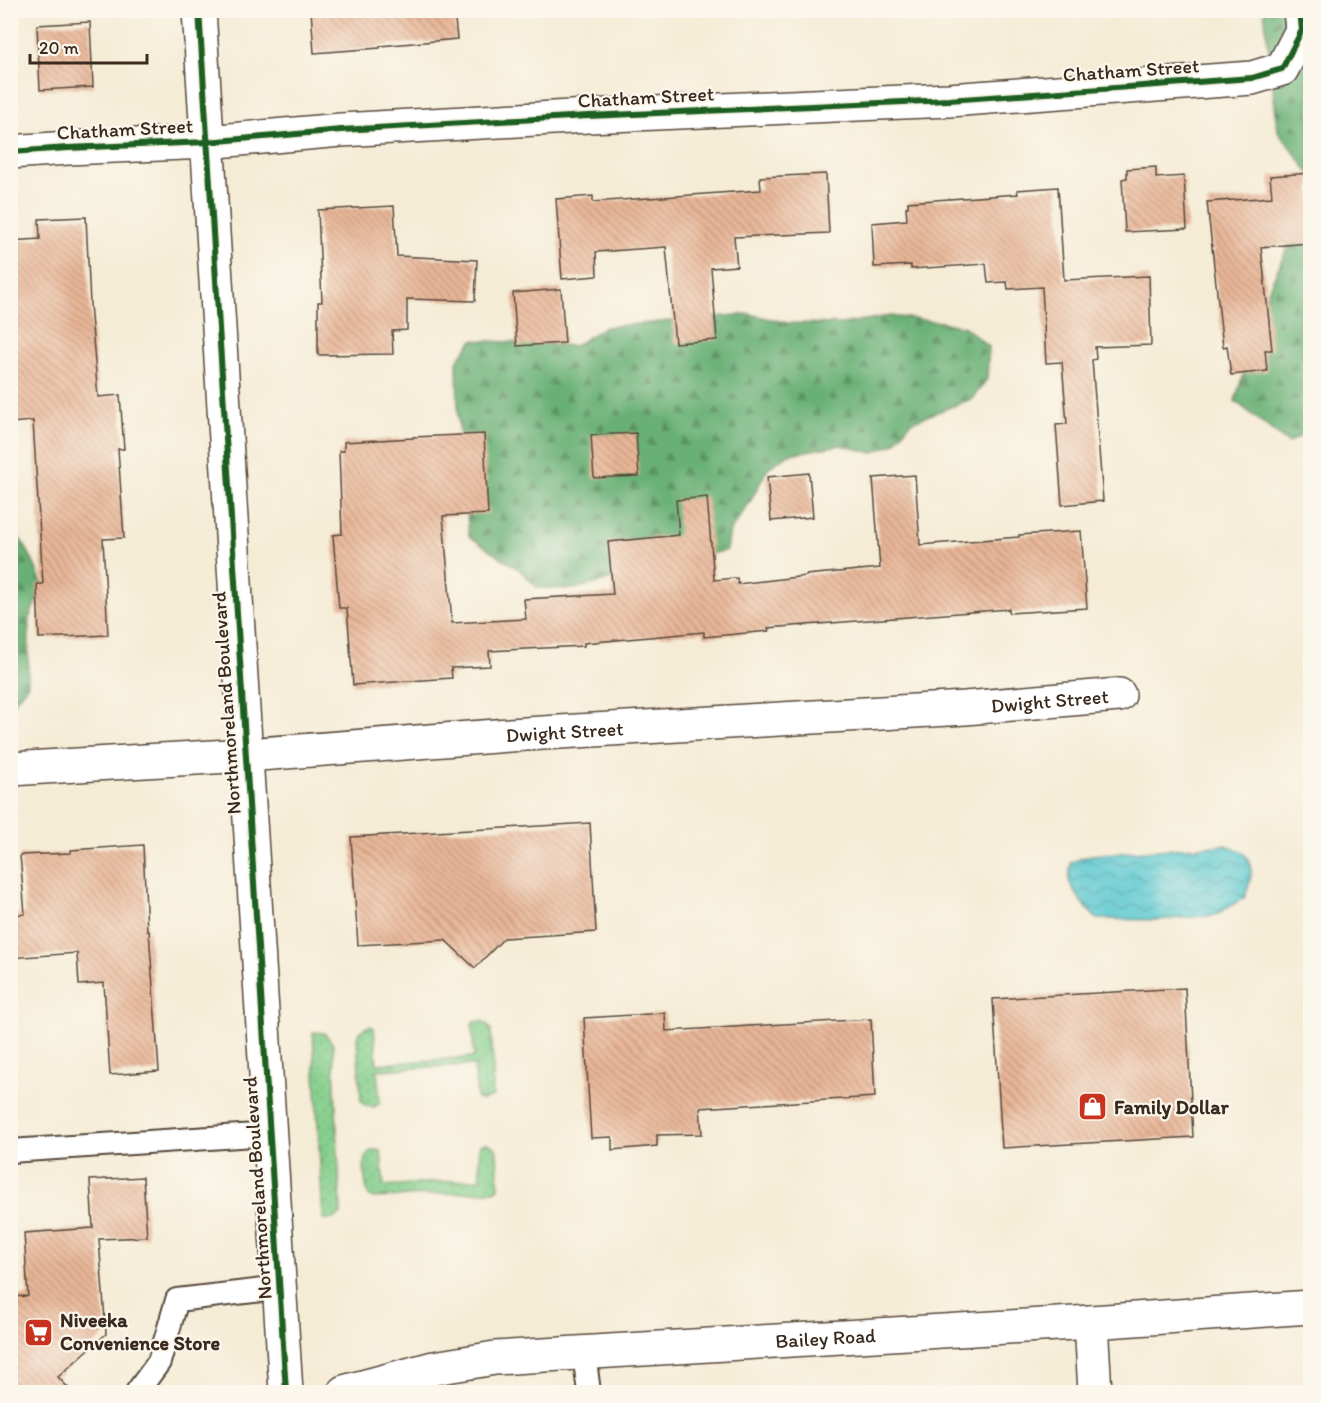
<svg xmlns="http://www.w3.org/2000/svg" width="1321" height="1403" font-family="Itim,sans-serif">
	<defs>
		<pattern id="forest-firs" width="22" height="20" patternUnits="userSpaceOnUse" patternTransform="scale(1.5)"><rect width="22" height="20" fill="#69b076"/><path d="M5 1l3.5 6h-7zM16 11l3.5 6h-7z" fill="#588f60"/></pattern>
		<pattern id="garden-dots" width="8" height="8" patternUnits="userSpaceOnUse" patternTransform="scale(1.5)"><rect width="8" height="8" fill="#82cd8a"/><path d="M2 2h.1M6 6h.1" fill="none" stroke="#71b077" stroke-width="1.8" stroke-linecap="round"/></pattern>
		<pattern id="water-waves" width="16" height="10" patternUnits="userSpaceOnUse" patternTransform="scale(1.5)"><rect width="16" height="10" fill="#5cc9d1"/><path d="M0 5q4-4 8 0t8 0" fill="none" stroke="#4da3a9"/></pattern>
		<pattern id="building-back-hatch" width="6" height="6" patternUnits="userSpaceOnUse" patternTransform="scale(1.5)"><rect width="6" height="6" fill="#e9b697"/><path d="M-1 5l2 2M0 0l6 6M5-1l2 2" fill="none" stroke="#be947b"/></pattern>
	</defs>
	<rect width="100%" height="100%" fill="#fbf7ec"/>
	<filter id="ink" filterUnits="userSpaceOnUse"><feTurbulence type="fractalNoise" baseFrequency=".0167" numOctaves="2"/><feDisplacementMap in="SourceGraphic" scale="12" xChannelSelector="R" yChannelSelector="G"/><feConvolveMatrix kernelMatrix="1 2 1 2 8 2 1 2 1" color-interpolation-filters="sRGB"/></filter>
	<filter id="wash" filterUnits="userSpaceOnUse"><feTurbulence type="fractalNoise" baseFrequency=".008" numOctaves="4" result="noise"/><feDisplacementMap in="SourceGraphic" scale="24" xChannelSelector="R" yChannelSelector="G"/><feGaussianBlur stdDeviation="1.35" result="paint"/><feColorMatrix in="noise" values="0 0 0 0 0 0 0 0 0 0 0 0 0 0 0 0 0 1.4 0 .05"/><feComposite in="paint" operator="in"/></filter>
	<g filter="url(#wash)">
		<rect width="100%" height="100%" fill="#f5ecd6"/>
		<path fill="url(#forest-firs)" stroke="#526d4a" stroke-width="1.5" d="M1264 11H1310V174L1278 131Z
			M1310 199V431L1288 443 1235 401 1270 286Z
			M749 314 788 323 841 324 890 316 941 322 965 327 989 347 987 379 972 399 911 422 894 444 872 453 841 445 789 454 768 468 750 502 730 531 727 550 574 589 538 588 521 571 469 536 458 416 457 361 473 340 574 346 605 327Z
			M11 528C27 544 36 566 43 587L29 618 28 685 11 705Z"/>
		<path fill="url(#garden-dots)" stroke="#5e7c54" stroke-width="1.5" d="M481 1021 486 1023 491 1030 493 1064V1097L482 1100 477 1099 474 1065 377 1070 380 1102C374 1110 367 1108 361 1101L357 1038 359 1032 365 1028 371 1026 374 1028 377 1064 474 1057 472 1025 474 1022Z
			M313 1032 324 1033 333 1044 341 1214C336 1218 330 1221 323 1220Z
			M486 1143 496 1148 497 1153 499 1188 494 1191 374 1198 368 1195C365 1182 357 1143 381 1151L384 1186 480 1179 479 1148 480 1145Z"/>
		<path fill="url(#water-waves)" stroke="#4c7a78" stroke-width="1.5" d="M1224 845C1230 847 1237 848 1242 852 1257 863 1250 883 1245 897L1216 915 1157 920 1097 919 1082 903 1069 881 1071 862 1091 855Z"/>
		<g id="blocks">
			<path fill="url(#building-back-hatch)" d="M311 10H454L457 39 380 46V48L314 53Z
				M90 22 93 87 40 90 37 25Z
				M1156 167V178L1184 176 1187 229 1125 232 1122 179 1127 178V169Z
				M1311 173V243L1261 247 1272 350H1265L1267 371 1231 375 1227 346 1223 347 1207 202 1272 197 1270 176Z
				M826 174 829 233 734 237 737 266 711 268 717 340 675 343 666 247 596 252 597 276 562 279 556 199 593 196V202L761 190 760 177Z
				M1058 187 1064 280 1149 276 1151 345 1095 347 1096 359 1092 360 1103 501 1062 505 1056 425 1067 424 1062 362 1046 363 1042 287 1008 289 1007 282 988 283 986 264 911 269V265L874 267 872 223 907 220 906 207H908V202L1018 194 1017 190Z
				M394 206 397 256 477 260 475 301 407 299V330L392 331 393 354 318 355V302H322L318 210Z
				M86 217 90 304 98 397 120 395 124 449H118L124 538 103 539 108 635 39 638 37 584H43L33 421 10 423V241L40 239 39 219Z
				M561 289 565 343 517 346 513 293Z
				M636 433 639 476 594 478 591 435Z
				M484 434 488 514 443 516 452 623 526 619 524 599 613 594 608 542 679 535 676 500 707 497 714 580 737 578 738 584 806 576V575L880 568 873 478 915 475 920 545 1019 537V535L1081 531 1087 608 1009 613V609L768 628 769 631 704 637V632L584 643V646L489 651 490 666 451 668 452 678 353 685 347 608H339L333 535 342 534 339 451H344V442L413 438V437Z
				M809 473 813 517 771 521 767 477Z
				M590 823 596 932 504 938 475 968 445 940 358 945 351 837Z
				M143 845 147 931H149L159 1071 110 1075 104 983 79 985 77 953 10 958V915L25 914 20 855 71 853V850Z
				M1185 988 1193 1137 1002 1148 993 999Z
				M665 1013 666 1031 871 1019 875 1097 700 1108 702 1134 657 1135V1146L612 1150V1137L591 1138 584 1018Z
				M143 1177 147 1237 99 1239 106 1334 58 1377 72 1392H10V1297L28 1296 24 1233 93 1228 90 1180Z"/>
		</g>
	</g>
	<g filter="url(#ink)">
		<use href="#blocks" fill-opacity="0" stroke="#57473a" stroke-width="1.5"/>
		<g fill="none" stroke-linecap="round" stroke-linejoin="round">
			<defs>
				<path id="service" d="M10 1151 270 1134
					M584 1353 589 1392
					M137 1392 159 1362 177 1300 280 1288"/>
				<g id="minor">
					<path d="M10 152 68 148 207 142 341 130 588 116 949 100 1252 78 1282 69 1302 30 1300 10"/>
					<path id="s1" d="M10 769 246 755 509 735 965 708 1119 695"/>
					<path d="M1091 1322 1095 1392"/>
				</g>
				<g id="tertiary">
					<path d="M199 10 286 1392"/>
					<path id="s2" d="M344 1392 434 1368 495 1358 1091 1322 1310 1307"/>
				</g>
			</defs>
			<use href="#service" stroke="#57473a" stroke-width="26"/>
			<use href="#minor" stroke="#57473a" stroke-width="36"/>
			<use href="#tertiary" stroke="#57473a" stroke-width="36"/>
			<use href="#service" stroke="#fff" stroke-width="22"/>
			<use href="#minor" stroke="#fff" stroke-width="33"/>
			<use href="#tertiary" stroke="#fff" stroke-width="33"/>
			<defs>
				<path id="cycleway" d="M199 10 286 1392
					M10 152 68 148 207 142 341 130 588 116 949 100 1252 78 1282 69 1302 30 1300 10"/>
			</defs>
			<use href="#cycleway" stroke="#fbf7ec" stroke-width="10"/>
			<use href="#cycleway" stroke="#1b5e20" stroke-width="6"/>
		</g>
	</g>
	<defs>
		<symbol id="shop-square" viewBox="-11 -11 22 22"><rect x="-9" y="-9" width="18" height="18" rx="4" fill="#c8321e" stroke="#fbf7ec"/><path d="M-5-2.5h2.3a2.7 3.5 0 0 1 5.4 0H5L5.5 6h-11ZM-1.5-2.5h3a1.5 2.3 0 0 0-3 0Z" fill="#fff"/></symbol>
		<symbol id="supermarket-square" viewBox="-11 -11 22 22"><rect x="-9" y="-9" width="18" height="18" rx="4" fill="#c8321e" stroke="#fbf7ec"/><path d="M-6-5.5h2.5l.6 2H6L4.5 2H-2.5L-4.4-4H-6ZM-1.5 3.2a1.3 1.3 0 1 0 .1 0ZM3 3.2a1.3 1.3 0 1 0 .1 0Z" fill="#fff"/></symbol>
	</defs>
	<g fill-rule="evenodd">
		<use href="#shop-square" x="1076" y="1090" width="33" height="33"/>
		<use href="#supermarket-square" x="22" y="1316" width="33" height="33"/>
	</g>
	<g text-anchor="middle" stroke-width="4.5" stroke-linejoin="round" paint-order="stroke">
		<g font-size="20" fill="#3b2a1e" stroke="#fbf7ec">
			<text transform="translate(1131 70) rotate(-4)" y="7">Chatham Street</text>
			<text transform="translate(646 97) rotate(-3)" y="7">Chatham Street</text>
			<text transform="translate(125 129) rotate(-3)" y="7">Chatham Street</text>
			<text dy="7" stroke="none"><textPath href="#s1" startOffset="1042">Dwight Street</textPath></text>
			<text transform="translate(226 703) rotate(-94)" y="7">Northmoreland Boulevard</text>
			<text dy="7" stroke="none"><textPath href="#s1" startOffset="556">Dwight Street</textPath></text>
			<text transform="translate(257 1188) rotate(-94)" y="7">Northmoreland Boulevard</text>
			<text dy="7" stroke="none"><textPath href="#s2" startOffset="486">Bailey Road</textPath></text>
		</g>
		<g font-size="20" font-weight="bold" fill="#3b2a1e" stroke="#fbf7ec" text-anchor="start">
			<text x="1114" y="1114">Family Dollar</text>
			<text x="60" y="1327">Niveeka<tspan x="60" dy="23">Convenience Store</tspan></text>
		</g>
	</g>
	<rect width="1321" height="1403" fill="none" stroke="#fbf7ec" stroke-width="36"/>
	<path d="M30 54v9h117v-9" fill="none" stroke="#3b2a1e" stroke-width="3"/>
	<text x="39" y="54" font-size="18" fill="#3b2a1e" stroke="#fbf7ec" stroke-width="4.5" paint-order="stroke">20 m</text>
</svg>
